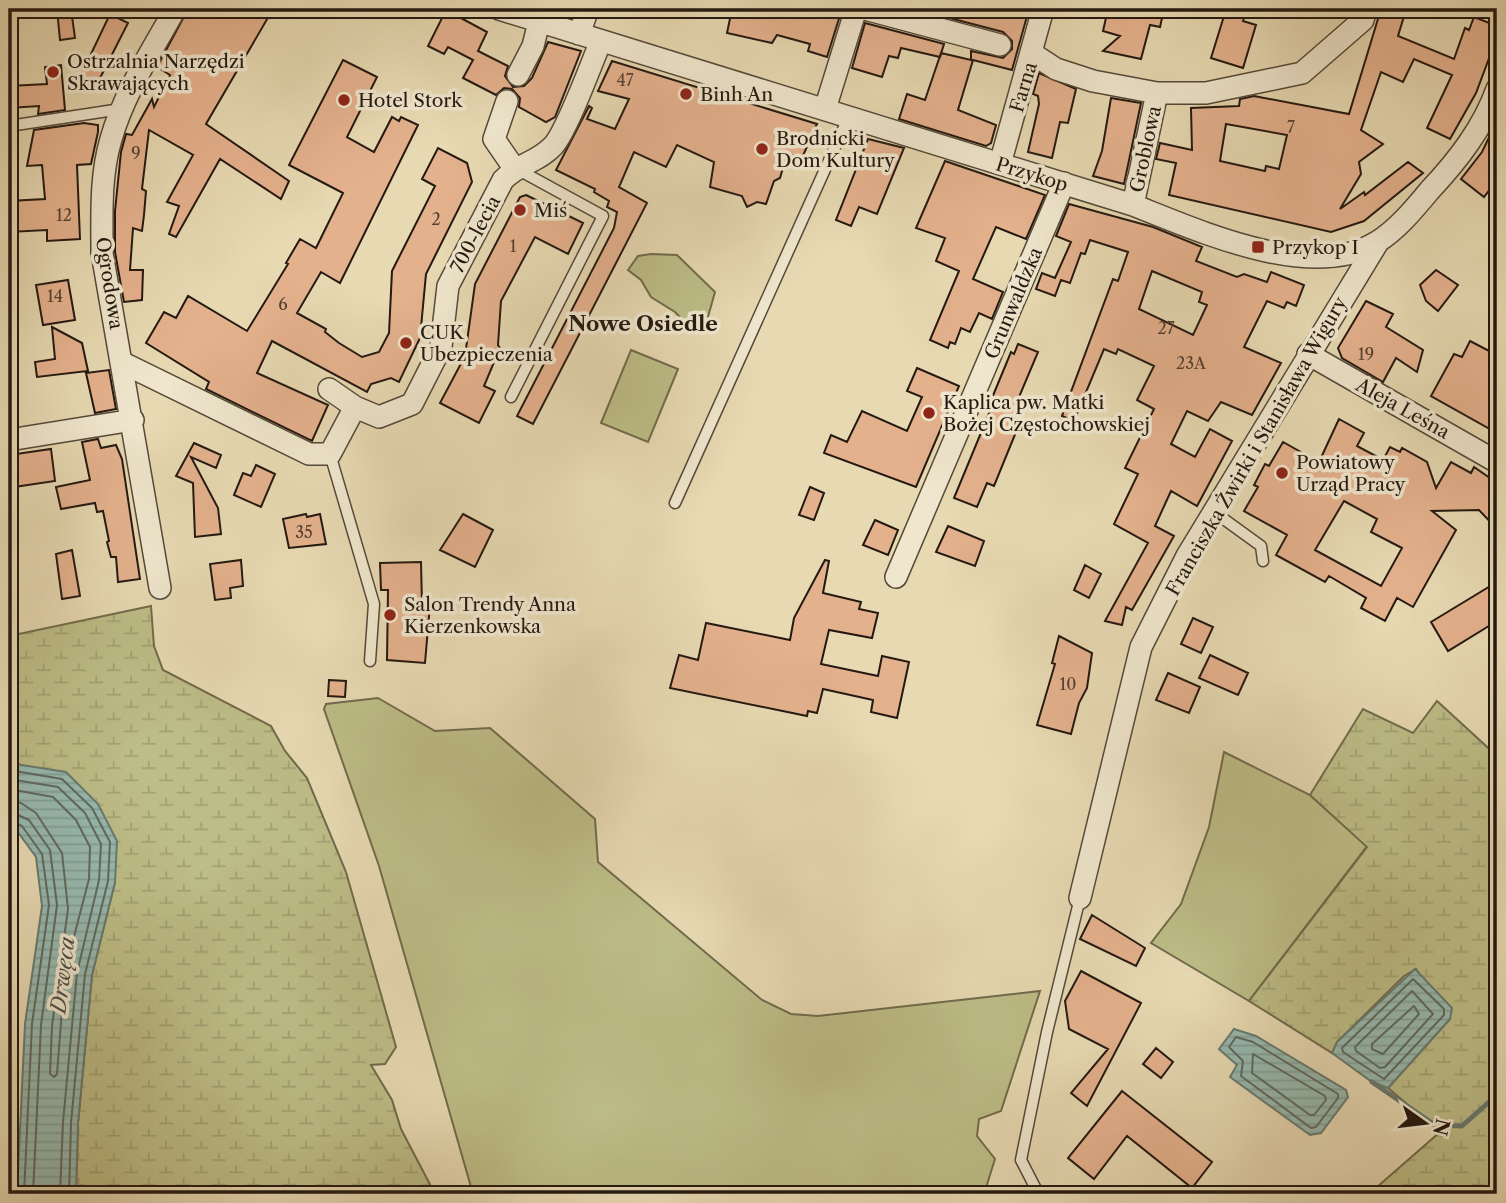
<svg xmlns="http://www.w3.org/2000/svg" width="1506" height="1203" font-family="'Libre Caslon Text',serif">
	<defs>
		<pattern id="wetland-marsh" width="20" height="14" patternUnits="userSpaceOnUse" patternTransform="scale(1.75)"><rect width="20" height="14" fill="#bdbd87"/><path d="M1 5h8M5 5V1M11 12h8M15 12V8" fill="none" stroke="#a2a274"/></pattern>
		<pattern id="water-rules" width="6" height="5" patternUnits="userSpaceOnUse" patternTransform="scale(1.75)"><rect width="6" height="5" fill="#97bab0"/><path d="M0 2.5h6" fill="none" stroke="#829f96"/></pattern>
	</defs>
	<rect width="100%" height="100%" fill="#e7d9b2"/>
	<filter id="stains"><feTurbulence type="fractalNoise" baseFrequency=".00286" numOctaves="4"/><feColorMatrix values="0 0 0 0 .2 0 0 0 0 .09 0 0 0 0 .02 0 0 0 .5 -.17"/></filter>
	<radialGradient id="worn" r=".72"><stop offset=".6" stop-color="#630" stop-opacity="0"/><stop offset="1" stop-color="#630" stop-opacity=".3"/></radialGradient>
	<path fill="#bdbd87" stroke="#706b4c" stroke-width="2" d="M651 254 677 255 715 292 706 324 690 328 675 312 651 297 641 280 628 270 638 256Z
		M631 350 678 369 648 442 601 423Z
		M378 698 435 731 490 728 595 819 598 862 762 1000 791 1014 818 1016 1040 991 1001 1111 979 1119 977 1136 995 1159 984 1194H473L379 866 324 709 326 704Z
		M1224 752 1310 795 1367 846 1249 1001 1151 943 1181 904 1209 827Z"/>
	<path fill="url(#wetland-marsh)" stroke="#706b4c" stroke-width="2" d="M151 606 154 646 163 670 271 726 285 751 307 778 346 872 396 1047 385 1064 371 1065 392 1100 401 1129 435 1194H76L78 1123 92 975 115 882 18 763H9V636Z
		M1437 701 1497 756V1194H1369L1440 1132 1388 1088 1450 1019 1416 969 1404 976 1337 1042 1332 1053 1249 1001 1367 847 1310 795 1363 709 1413 733Z"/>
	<path fill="url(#water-rules)" stroke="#697a70" stroke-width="2" d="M9 763 66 772 98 804 117 841 115 882 92 975 78 1123 76 1194H17L25 1024 42 906 36 857 17 831 9 826Z
		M1415 969 1452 1008 1450 1019 1388 1088 1372 1082 1332 1053 1337 1042Z
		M1234 1029 1256 1036 1346 1090 1348 1097 1321 1133 1310 1135 1230 1077 1237 1065 1219 1049Z"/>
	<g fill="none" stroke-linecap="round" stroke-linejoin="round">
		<path stroke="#5e6a60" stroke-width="2" d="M9 770 62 779 92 808 110 842 108 881 85 974 71 1123 69 1194
			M9 779 58 787 85 813 101 844 99 880 77 973 63 1122 60 1194
			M9 789 53 797 76 820 90 847 89 879 65 971 57 1074 54 1077 50 1074 52 1026 68 909 62 853 36 813 21 803 9 801
			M9 811 29 820 50 850 57 905 41 1025 33 1194
			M9 820 22 826 42 854 49 905 32 1024 24 1194
			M1413 979 1444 1009V1015L1384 1079 1343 1052 1342 1048Z
			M1412 991 1433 1014 1385 1067 1380 1068 1356 1051 1355 1047Z
			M1414 1006 1419 1014 1383 1054 1372 1049V1044Z
			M1236 1037 1253 1042 1338 1094V1098L1316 1127 1311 1128 1241 1076 1243 1061 1229 1047Z
			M1253 1054 1325 1096 1326 1100 1314 1115H1310L1252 1073Z"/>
		<path stroke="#697a70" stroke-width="5" d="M1372 1082 1435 1125 1462 1126 1497 1095"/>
	</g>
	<path fill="#e4b18d" stroke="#241911" stroke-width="2" fill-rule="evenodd" d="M57 9H71L75 38 60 40Z
		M188 9H273L206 124 289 181 281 199 220 159 176 237 169 234 179 206 167 202 193 155 149 130 142 189 146 191 144 215 142 231 133 228 130 270H143L142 300 124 302 115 252V211L121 152 126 134 132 135 152 99 154 107 170 75 157 67Z
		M732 9H842L827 57 808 51 810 44 777 35 772 43 727 33Z
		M915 9H1029L1012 70 973 60 958 110 996 125 991 143 986 146 899 119 907 94 925 100 941 53 971 60V51L1003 58 1012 49V41L1003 32Z
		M1108 9H1164L1160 27 1150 25 1141 59 1103 51 1120 36 1103 31Z
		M1381 9H1403L1405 13 1398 36 1454 59 1465 28 1469 30 1474 17 1497 26V37L1476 93 1450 139 1427 128 1452 75 1414 59 1403 82 1381 72 1361 130 1383 144 1359 162 1361 174 1340 209 1364 192 1365 195 1408 162 1423 173 1364 221 1331 232 1169 195 1176 163 1156 159 1160 143 1192 150 1191 108 1239 106 1240 99 1254 96 1349 114ZM1226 124 1287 135 1279 169 1266 166 1265 171 1220 161Z
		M446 10 487 32 478 51 508 66 505 76 513 87 524 86 532 78 548 42 581 51 555 117 546 122 519 107 520 98 512 89 504 88 496 95 463 78 473 60 448 47 444 54 428 46Z
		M1232 11 1245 15 1243 21 1256 25 1243 68 1211 58 1224 16 1230 18Z
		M110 14 128 23 96 86 80 77Z
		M865 23 944 44 940 57 901 48 898 58 889 56 882 77 852 68Z
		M343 60 377 77 347 137 374 152 392 117 399 121 401 117 418 125 340 283 321 272 297 313 326 329 325 332 339 343 362 357 379 352 389 333 392 271 435 186 422 179 438 148 467 163 472 182 426 274 420 338 399 382 391 378 371 384 367 392 272 341 257 373 328 405 312 441 206 389 209 382 146 343 164 312 176 318 188 296 247 331 288 264 286 263 300 239 316 248 343 193 289 165Z
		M612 61 817 124 802 158 787 154 780 178 774 181 766 204 757 202 747 207 742 196 710 187 714 162 677 145 666 167 634 152 619 187 647 203 533 424 517 416 614 228 617 212 607 207 609 201 594 192 595 189 556 170 589 106 592 108 587 119 615 129 629 99 598 91Z
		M61 65 65 110 38 114 39 106 9 108V86L47 84 45 67Z
		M1039 73 1076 89 1068 123 1060 122 1052 158 1028 152 1039 104 1038 96 1033 94Z
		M1111 98 1141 103 1124 184 1093 176 1102 151Z
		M1497 121V180L1484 197 1461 179 1482 152Z
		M84 123 98 125V132L91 164 77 165 80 239 47 241V230L9 232V201L45 199 42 165 27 166 34 130Z
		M868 139 904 148 877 214 859 207 851 226 836 220Z
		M945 161 1045 195 1026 239 996 227 973 279 1003 292 992 319 979 313 970 332 961 328 955 344 950 342 948 348 930 340 959 271 936 261 945 238 916 228Z
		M526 195 583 223 568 254 535 237 501 301 498 345 502 351 497 355 484 386 495 391 479 423 440 403 465 356 475 284 520 197Z
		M1069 204 1153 227 1202 247 1196 261 1237 277 1244 274 1267 282 1271 272 1304 285 1296 306 1287 302 1284 308 1267 301 1244 347 1281 363 1252 415 1221 402 1208 421 1187 411 1171 444 1195 457 1210 429 1232 441 1197 506 1171 491 1155 526 1174 536 1132 610 1126 607 1122 625 1105 621 1148 543 1114 524 1138 474 1125 468 1154 409 1137 400 1154 366 1118 349 1116 354 1104 349 1074 421 1062 416 1113 279 1118 281 1128 252 1090 240 1085 254 1081 253 1070 283 1061 280 1055 296 1036 289 1042 273 1055 278 1071 242 1056 236ZM1152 271 1202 292 1199 302 1207 305 1193 335 1139 309Z
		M1436 270 1458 285 1438 311 1426 301 1420 285Z
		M68 280 75 320 43 325 36 285Z
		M1366 301 1393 314 1386 327 1423 350 1417 372 1396 358 1383 382 1342 358 1338 348Z
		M52 327 82 343 88 371 37 377 35 362 55 359Z
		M1470 341 1497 355V433L1431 396 1454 354 1462 357Z
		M1018 344 1038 352 1019 397 1023 398 1010 430 1016 432 994 486 987 483 977 507 954 498 995 399 992 398 1011 352 1014 354Z
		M917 368 959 386 916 487 824 453 831 435 847 442 862 411 907 431 922 397 907 391Z
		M109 370 116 409 95 413 86 373Z
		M1339 419 1364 433 1357 446 1383 460 1390 447 1400 452 1402 448 1427 462 1436 488 1451 462 1471 473 1474 467 1497 483V529L1479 510 1432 511 1456 530 1413 607 1397 598 1385 621 1361 608 1366 598 1329 576 1325 582 1276 555 1287 535 1244 511 1258 487 1254 485 1265 464 1269 466 1283 442 1319 462ZM1344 501 1377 519 1371 532 1402 548 1381 586 1315 550Z
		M98 439 101 448 116 445 122 459 140 579 118 582 116 557H111L107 542 109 541 103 511 97 512 95 503 61 509 56 487 90 480 82 442Z
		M194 443 221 455 216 468 191 457 218 508 221 534 195 537 193 483 176 476Z
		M51 449 55 481 14 487 9 455Z
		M256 465 275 474 261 507 234 495 243 473 251 476Z
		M810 487 824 493 814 520 799 515Z
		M306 514 307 517 320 514 326 544 289 548 283 519Z
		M463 514 493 530 475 567 440 550Z
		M875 520 898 530 888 555 863 545Z
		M948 526 984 541 975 566 936 552Z
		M72 550 80 596 62 599 56 554Z
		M241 560 243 586 230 588 231 598 215 600 210 564Z
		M825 560 829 561 823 593 861 602 859 609 878 613 872 638 829 630 821 664 878 676 882 656 909 662 897 718 871 712 873 700 823 689 817 713 808 711 807 716 670 688 679 655 698 660 706 623 790 640 794 618Z
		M421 562 422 605H430L425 663 387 660 388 590H381L380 563Z
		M1085 565 1101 574 1089 598 1074 590Z
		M1497 582V621L1448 651 1431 622Z
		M1193 618 1213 627 1201 653 1181 644Z
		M1059 636 1092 653 1087 688 1079 703 1071 734 1037 725 1055 664 1052 663Z
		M1210 655 1248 673 1238 695 1199 678Z
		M1168 673 1200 687 1189 713 1156 700Z
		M329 680 346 681 345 697 328 696Z
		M1092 915 1145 948 1136 966 1080 939Z
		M1081 971 1141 1003 1087 1106 1071 1093 1108 1049 1069 1029 1065 1001Z
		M1156 1048 1173 1062 1161 1078 1143 1064Z
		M1122 1091 1212 1162 1192 1188 1127 1136 1094 1179 1068 1158Z"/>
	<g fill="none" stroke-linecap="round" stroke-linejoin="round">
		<defs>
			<path id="lane" d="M9 126 121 109
				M511 397 603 216 517 169
				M330 454 374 604 370 661
				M675 503 849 116
				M1214 512 1261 546 1263 561
				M1043 1194 1036 1189 1021 1160 1047 1032 1080 898"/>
			<path id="street" d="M499 9 1133 205C1197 230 1312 283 1377 242 1397 230 1415 208 1430 190 1458 160 1483 128 1497 89
				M865 9 1000 45
				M579 34 588 9
				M1033 54 1056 69 1093 81 1157 93H1206L1302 73 1363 20 1366 9
				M518 75 533 46 539 22
				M507 101 494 139 514 168
				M825 109 856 9
				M1000 164 1043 9
				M1133 205 1157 93
				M1308 354 1497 462
				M123 363 309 454H330L355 407 379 417 412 404 441 347 448 286 503 180C519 163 537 163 553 146 567 131 591 64 601 41
				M329 389 355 407
				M9 440 133 420
				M896 577 1064 183
				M160 588 102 253C102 215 100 176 111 139 124 93 152 51 175 9
				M1080 898 1141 647 1187 556 1378 242"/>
		</defs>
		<use href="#lane" stroke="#554939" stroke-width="13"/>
		<use href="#street" stroke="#554939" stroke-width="24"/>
		<use href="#lane" stroke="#efe6cd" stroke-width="10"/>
		<use href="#street" stroke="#efe6cd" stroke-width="21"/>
	</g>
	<g fill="#8f2418" stroke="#efe6cd" stroke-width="2.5">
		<circle cx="53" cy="72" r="7"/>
		<circle cx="686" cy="94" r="7"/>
		<circle cx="344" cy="100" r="7"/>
		<circle cx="762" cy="149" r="7"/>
		<circle cx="520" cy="210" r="7"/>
		<rect x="1251" y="240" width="14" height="14" rx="3.5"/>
		<circle cx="406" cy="343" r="7"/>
		<circle cx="929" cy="413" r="7"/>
		<circle cx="1282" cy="473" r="7"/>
		<circle cx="390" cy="615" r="7"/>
	</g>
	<g text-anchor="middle" stroke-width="7" stroke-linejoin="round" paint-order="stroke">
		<g font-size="16" fill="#543f30">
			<text x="625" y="86">47</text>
			<text x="1291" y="133">7</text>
			<text x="136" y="159">9</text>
			<text x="64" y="221">12</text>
			<text x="436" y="225">2</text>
			<text x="513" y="252">1</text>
			<text x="55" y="302">14</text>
			<text x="283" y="310">6</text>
			<text x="1166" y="334">27</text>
			<text x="1366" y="360">19</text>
			<text x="1191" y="369">23A</text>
			<text x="304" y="538">35</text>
			<text x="1068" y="690">10</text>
		</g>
		<g font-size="19" fill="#241911" stroke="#efe6cd" text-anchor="start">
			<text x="67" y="68">Ostrzalnia Narzędzi<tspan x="67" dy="22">Skrawających</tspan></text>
			<text x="700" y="101">Binh An</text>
			<text x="358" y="107">Hotel Stork</text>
			<text x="776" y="145">Brodnicki<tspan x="776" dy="22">Dom Kultury</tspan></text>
			<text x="534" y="217">Miś</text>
			<text x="1272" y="254">Przykop I</text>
			<text x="420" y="339">CUK<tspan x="420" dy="22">Ubezpieczenia</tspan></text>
			<text x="943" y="409">Kaplica pw. Matki<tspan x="943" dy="22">Bożej Częstochowskiej</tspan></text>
			<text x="1296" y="469">Powiatowy<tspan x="1296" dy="22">Urząd Pracy</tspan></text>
			<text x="404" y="611">Salon Trendy Anna<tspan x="404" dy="22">Kierzenkowska</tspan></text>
		</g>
		<g font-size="19" fill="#241911" stroke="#efe6cd">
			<text transform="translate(1023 87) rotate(-73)" y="7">Farna</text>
			<text transform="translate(1145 149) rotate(-78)" y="7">Groblowa</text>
			<text transform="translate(1032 174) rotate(17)" y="7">Przykop</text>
			<text transform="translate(475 234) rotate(-62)" y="7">700-lecia</text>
			<text transform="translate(110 283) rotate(81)" y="7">Ogrodowa</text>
			<text transform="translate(1013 303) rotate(-67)" y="7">Grunwaldzka</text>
			<text transform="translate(1403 408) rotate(29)" y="7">Aleja Leśna</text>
			<text transform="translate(1256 446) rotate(-60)" y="7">Franciszka Żwirki i Stanisława Wigury</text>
		</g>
		<g font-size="21" font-weight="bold" fill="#241911" stroke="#efe6cd">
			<text x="643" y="331">Nowe Osiedle</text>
		</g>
		<g font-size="21" font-style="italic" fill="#4c5149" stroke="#efe6cd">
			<text transform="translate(63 975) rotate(-83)" y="7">Drwęca</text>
		</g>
	</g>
	<rect width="1506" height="1203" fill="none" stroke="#e7d9b2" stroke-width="35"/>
	<rect x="10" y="10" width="1485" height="1182" fill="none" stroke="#241911" stroke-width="3.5"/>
	<rect x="18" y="18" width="1471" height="1168" fill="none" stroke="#241911" stroke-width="2"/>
	<g transform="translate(1425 1123) rotate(104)" stroke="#efe6cd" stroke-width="5" paint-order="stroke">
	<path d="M0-5L12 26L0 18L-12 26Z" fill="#241911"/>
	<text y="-10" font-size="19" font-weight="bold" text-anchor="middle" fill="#241911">N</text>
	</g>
	<rect width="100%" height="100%" filter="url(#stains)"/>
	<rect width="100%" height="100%" fill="url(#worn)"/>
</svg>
